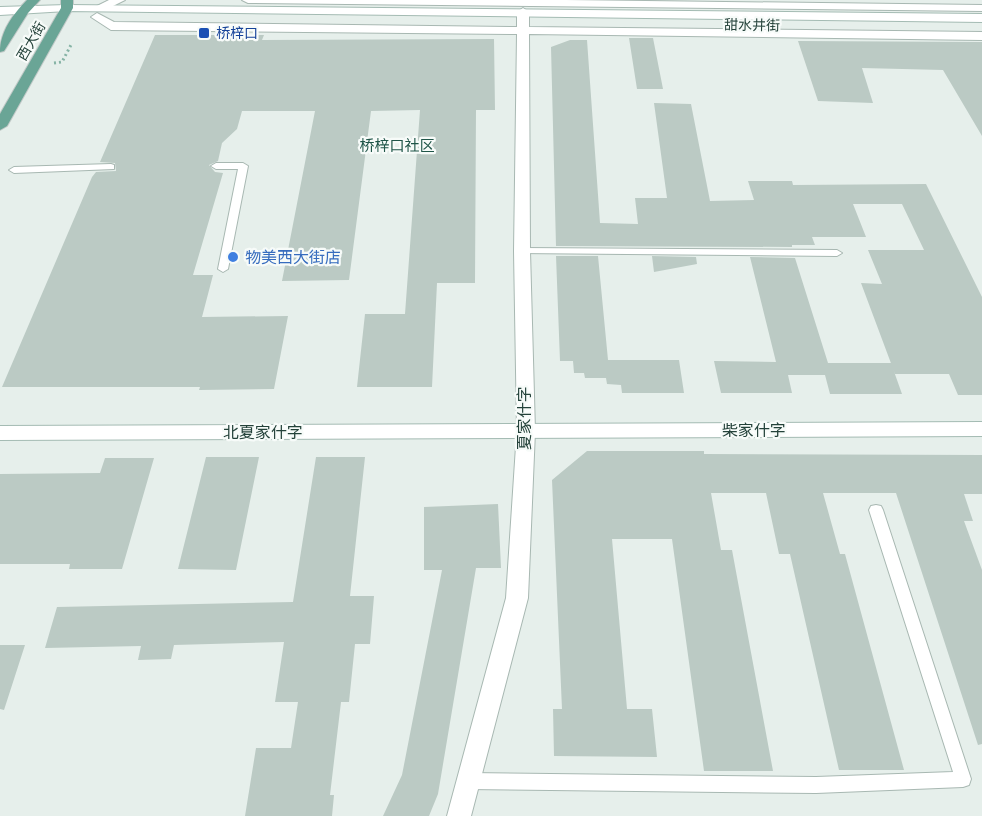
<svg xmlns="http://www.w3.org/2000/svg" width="982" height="816" font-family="Mulish,'Noto Sans SC',sans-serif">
	<rect width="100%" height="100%" fill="#e6efeb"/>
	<path fill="#bbcac4" d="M155 35H264L262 40 494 39 495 110H476L475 283H437L432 387H357L365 314H405L420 110 371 111 349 280 282 281 315 111H242L237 129 222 143 218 161 209 165 215 172 223 173 193 275H213L202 317 288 316 274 389 199 390 200 387H2L92 177 96 172 116 171 115 163 100 162Z
		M629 38H653L663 89H637Z
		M570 40H587L600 223 638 224 635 198H667L654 103 691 104 710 201 754 200 748 181H792L793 185 926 184 982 297V395H958L949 374H895L861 283 882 284 868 250H924L902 204H853L866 237H812L815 245H792V247L556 246 551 47Z
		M798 41 982 42V136L943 70 862 68 873 103 818 101Z
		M556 256H598L608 360H679L684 393H622L621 385 607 384 606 378H585L584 373H574L573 361H560Z
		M652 256 696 257 697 264 654 272Z
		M750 257 795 258 828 363H891L902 394H830L825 375H788L792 393H721L714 361 776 362Z
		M587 451H704V454L982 455V494H964L973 521H964L982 570V744L978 745 896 493H823L840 554H845L904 770H839L790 554H779L766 493H711L721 550H732L773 771H704L672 539H612L627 709H652L657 757 554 756 553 709H562L552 480Z
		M206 457H259L236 570 178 569Z
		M316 457H365L350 596H374L370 644H355L349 702H341L330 795H334L332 816H245L256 748H291L298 702H275L284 642 174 645 171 659 138 660 141 646 45 648 57 607 293 602Z
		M105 458H154L122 569H69L70 564H0V474L100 473Z
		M498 504 501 568H476L438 794 429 816H383L402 775 442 570H424V507Z
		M0 645H25L4 710 0 709Z"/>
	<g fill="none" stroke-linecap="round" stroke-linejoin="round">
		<defs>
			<path id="lane" d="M243 163 248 166 228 269 223 272 218 269 238 169H216L211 166 216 163Z
				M111 164 114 165V169L14 173 9 170 14 167Z
				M522 248 837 250 842 253 837 256 518 253 517 251Z
				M876 505 881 506 883 510 971 779 969 785 963 787 816 793 468 789 462 787 460 781 462 775 468 773 816 777 953 772 869 510 871 506Z"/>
			<path id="street" d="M109 0H125L105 10H97V6Z
				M242 0H566L982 5V11L248 3Z
				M523 8 529 12V27L982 32V40L529 34 530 251 535 431 528 598 471 816H447L506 598 517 431 514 251 517 34 111 30 91 17 97 13 114 22 517 27V12Z"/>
			<path id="secondary" d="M67 5 982 14V22L67 11 0 15V7Z
				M982 422V436L0 440V426Z"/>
			<path id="primary" d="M27 0H40L28 13 4 51 0 52C0 32 13 14 27 0Z
				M61 0H73V8L7 126 0 130V114L61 8Z"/>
		</defs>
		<use href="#lane" stroke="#a8b8b2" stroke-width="2"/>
		<use href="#street" stroke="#a8b8b2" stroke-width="2"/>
		<use href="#secondary" stroke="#a4bbb3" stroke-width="2"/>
		<use href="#primary" stroke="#c2cac8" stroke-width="2"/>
		<path stroke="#86b3a5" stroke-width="3" stroke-dasharray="2 3" stroke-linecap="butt" d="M54 63 62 62 72 43"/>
		<use href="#lane" fill="#fff" fill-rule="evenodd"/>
		<use href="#street" fill="#fff" fill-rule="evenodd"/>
		<use href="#secondary" fill="#fff" fill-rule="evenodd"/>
		<use href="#primary" fill="#6aa596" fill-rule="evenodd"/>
	</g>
	<rect fill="#1a4fb4" stroke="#f7fbf9" stroke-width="2" x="198" y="27" width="12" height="12" rx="3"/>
	<circle fill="#3f7fe0" stroke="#f7fbf9" stroke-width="2" cx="233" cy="257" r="6"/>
	<g text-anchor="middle" stroke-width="4.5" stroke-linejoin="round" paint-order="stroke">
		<g font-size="14" fill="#24423a" stroke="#f7fbf9">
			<text transform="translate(752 25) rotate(1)" y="5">甜水井街</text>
			<text transform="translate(31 41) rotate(-60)" y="5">西大街</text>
		</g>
		<g font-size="14" fill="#164399" stroke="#f7fbf9" text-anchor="start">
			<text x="216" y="38">桥梓口</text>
		</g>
		<g font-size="15" fill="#1f5548" stroke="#f7fbf9">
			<text x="397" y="151">桥梓口社区</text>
		</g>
		<g font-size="16" fill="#366cbe" stroke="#f7fbf9" text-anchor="start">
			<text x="245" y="263">物美西大街店</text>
		</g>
		<g font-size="16" fill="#24423a" stroke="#f7fbf9">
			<text transform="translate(524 418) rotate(-90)" y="6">夏家什字</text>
			<text x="754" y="436">柴家什字</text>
			<text x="263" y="438">北夏家什字</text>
		</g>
	</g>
</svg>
